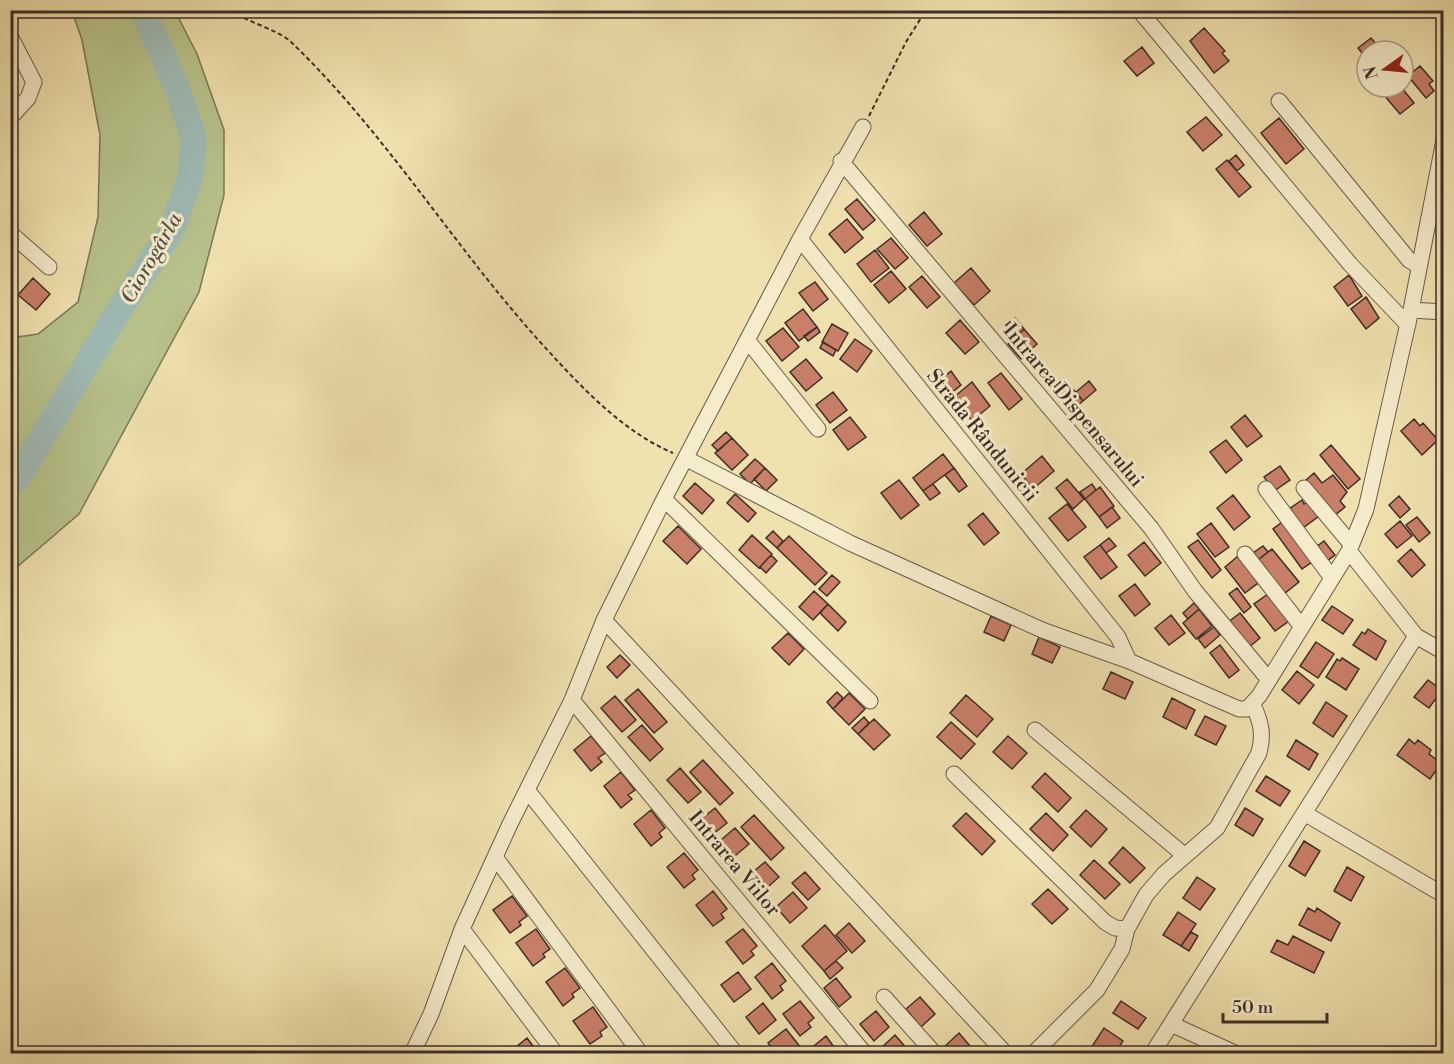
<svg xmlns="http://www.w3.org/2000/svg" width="1454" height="1064" font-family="'Libre Bodoni',serif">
	<rect width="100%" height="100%" fill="#f0e2af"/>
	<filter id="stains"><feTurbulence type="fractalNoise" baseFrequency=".00333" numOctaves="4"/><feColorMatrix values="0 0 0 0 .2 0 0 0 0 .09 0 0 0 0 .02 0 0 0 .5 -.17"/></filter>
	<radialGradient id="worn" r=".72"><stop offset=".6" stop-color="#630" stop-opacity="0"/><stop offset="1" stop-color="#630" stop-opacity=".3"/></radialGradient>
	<path fill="#b8c38c" stroke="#7a785a" stroke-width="1.5" d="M72 11H175L197 54 224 130V195L199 292 79 514 11 572V338L38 334 78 302 98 217 100 135 82 40Z"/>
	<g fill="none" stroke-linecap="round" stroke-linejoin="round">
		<path stroke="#9fbbb6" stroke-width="26" d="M10 485 18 478 116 315 171 231 190 179 194 139 178 90 143 10"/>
	</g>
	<path fill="#c97f68" stroke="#3d2e28" stroke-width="1.5" d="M1204 28 1225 51 1222 53 1229 61 1214 73 1190 41Z
		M1371 38 1382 51H1367V59L1358 48Z
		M1142 47 1154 63 1137 76 1124 61Z
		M1420 66 1433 81 1429 84 1434 91 1426 98 1408 76Z
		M1377 87H1401L1414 103 1400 114Z
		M1206 117 1222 135 1203 151 1187 132Z
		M1279 118 1304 149 1286 164 1261 133Z
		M1236 155 1244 165 1237 171 1229 161Z
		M1227 160 1251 187 1239 197 1216 169Z
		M857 199 875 220 863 230 845 209Z
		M924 212 942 234 927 246 909 225Z
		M847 219 863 238 845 253 829 234Z
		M891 238 908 258 895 269 877 249Z
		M875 250 889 268 871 282 857 264Z
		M971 268 990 291 974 305 954 283Z
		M891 271 906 289 889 303 874 285Z
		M1349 275 1362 296 1348 306 1334 287Z
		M922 276 940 297 927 308 909 287Z
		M33 278 50 294 36 310 18 295Z
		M815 282 828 299 813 311 799 293Z
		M1366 297 1379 318 1366 329 1351 309Z
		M803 309 817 327 799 341 785 323Z
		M1015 318 1024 329 1016 337 1006 325Z
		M960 320 979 342 965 354 946 333Z
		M832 324 848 333 838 351 822 342Z
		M817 327 820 332 808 341 804 336Z
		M783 328 799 347 782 361 766 341Z
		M1024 329 1037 344 1021 359 1008 344Z
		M855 339 872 351 857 372 840 359Z
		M823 342 836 350 833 356 820 348Z
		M806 359 822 378 806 391 790 372Z
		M951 371 961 385 945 398 934 385Z
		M1001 373 1022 399 1009 410 988 383Z
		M1064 379 1078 395 1065 406 1051 390Z
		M1089 381 1096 390 1083 401 1076 392Z
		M972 382 990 406 972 421 954 397Z
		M833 392 847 410 830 423 816 405Z
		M1078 395 1083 401 1070 412 1065 406Z
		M1245 415 1262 436 1247 447 1231 427Z
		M850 417 866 437 848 450 833 430Z
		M1414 419 1420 426 1423 423 1438 440 1422 455 1401 431Z
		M726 432 732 438 718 451 712 445Z
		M732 438 748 455 732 470 715 453Z
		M1226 440 1242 460 1226 473 1210 452Z
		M1331 445 1360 479 1348 489 1320 455Z
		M943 454 954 468 923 491 913 478Z
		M1042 456 1054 471 1033 489 1021 474Z
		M755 459 765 468 750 484 740 474Z
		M1280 466 1290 480 1274 491 1264 477Z
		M765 468 777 480 766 491 754 479Z
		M954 468 967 486 959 492 945 475Z
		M1314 473 1322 483 1333 475 1347 492 1340 501 1345 507 1334 516 1305 481Z
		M1067 479 1084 499 1073 509 1056 488Z
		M899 480 919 505 901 519 881 493Z
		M695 483 714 500 702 514 683 496Z
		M933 484 940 493 930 500 923 491Z
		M1092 484 1096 490 1085 499 1080 492Z
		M1100 487 1114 506 1099 517 1085 499Z
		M735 494 756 513 748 522 727 503Z
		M1233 495 1250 517 1234 530 1217 508Z
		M1399 496 1410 509 1400 518 1389 505Z
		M1302 500 1304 504 1308 501 1319 516 1303 528 1289 509Z
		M1067 504 1086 527 1068 541 1049 518Z
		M1112 507 1120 518 1107 528 1099 517Z
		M983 513 999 533 984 545 968 525Z
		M1417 517 1430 533 1419 542 1406 525Z
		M1285 520 1315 560 1302 569 1273 529Z
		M1400 521 1412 536 1397 548 1385 534Z
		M1211 523 1229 547 1215 557 1197 534Z
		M678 526 701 549 687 564 663 541Z
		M773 531 783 541 777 548 766 538Z
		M752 535 772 554 759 568 739 550Z
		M789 536 827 573 815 585 777 548Z
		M1109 538 1116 546 1106 553 1100 545Z
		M1198 540 1221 570 1212 578 1188 547Z
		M1324 541 1335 555 1327 561 1316 547Z
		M1144 542 1161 563 1145 576 1128 555Z
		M1100 545 1117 567 1101 579 1084 557Z
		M1263 546 1268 552 1258 560 1253 553Z
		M1272 549 1299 582 1284 594 1258 560Z
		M1411 549 1425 565 1412 577 1398 561Z
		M771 555 777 561 766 573 760 567Z
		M1238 556 1258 583 1245 593 1225 567Z
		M832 575 840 582 827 596 819 589Z
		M1135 584 1150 604 1135 616 1119 596Z
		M1237 588 1251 607 1244 613 1229 594Z
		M814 591 828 604 813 620 799 607Z
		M1268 594 1289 621 1275 631 1254 604Z
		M1194 603 1199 609 1188 619 1183 613Z
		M828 604 846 622 838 631 820 613Z
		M1332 606 1353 620 1343 634 1322 620Z
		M1199 609 1212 626 1196 639 1183 623Z
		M1240 613 1260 638 1248 648 1227 623Z
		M1171 615 1185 633 1169 645 1155 628Z
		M991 616 1011 625 1004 641 984 632Z
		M1214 627 1220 635 1205 648 1198 639Z
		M1368 629 1386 641 1376 660 1353 645 1362 632 1365 634Z
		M788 633 804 649 789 665 772 648Z
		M1039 637 1060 647 1052 663 1032 654Z
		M1316 642 1334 654 1318 678 1300 666Z
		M1220 645 1239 670 1229 678 1210 653Z
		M620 655 630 665 617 678 607 667Z
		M1342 658 1359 669 1346 690 1326 677 1337 659 1340 661Z
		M1297 671 1314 685 1299 704 1282 690Z
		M1111 672 1133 682 1125 699 1103 689Z
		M1428 680 1442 690 1429 708 1414 697Z
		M638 689 667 722 654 733 625 700Z
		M837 692 843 698 833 709 827 702Z
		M849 693 865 709 849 725 833 709Z
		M966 695 993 719 977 737 950 713Z
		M615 696 636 720 622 732 601 708Z
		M1172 698 1195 710 1186 729 1163 717Z
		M1326 702 1347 716 1333 737 1313 723Z
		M1205 716 1226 726 1216 745 1195 735Z
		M864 717 869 723 858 734 852 728Z
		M874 719 890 735 874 750 858 734Z
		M951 722 975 744 961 759 937 737Z
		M642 725 663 749 650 761 628 737Z
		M591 736 605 753 598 758 602 762 591 771 574 750Z
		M1008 736 1027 753 1012 769 993 752Z
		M1409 739 1415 744 1418 740 1431 750 1429 754 1441 763 1430 779 1397 755Z
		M1296 740 1318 754 1309 770 1287 756Z
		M703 760 733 793 720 805 690 772Z
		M680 768 701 792 688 803 667 780Z
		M621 772 635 790 628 795 632 799 621 808 604 786Z
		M1045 773 1071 798 1058 812 1032 787Z
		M1266 776 1290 791 1280 806 1256 791Z
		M715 808 727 823 707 839 695 824Z
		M1245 808 1263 819 1253 836 1235 825Z
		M651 810 665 828 659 833 662 837 651 846 634 824Z
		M1086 810 1107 829 1091 847 1070 827Z
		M966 813 995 841 982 855 953 826Z
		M1046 813 1068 835 1053 851 1030 829Z
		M754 815 784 848 771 860 741 827Z
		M735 828 749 844 729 861 715 845Z
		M1304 841 1320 851 1305 876 1289 866Z
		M1123 847 1145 868 1130 883 1109 863Z
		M684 853 698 870 692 875 695 879 684 888 667 867Z
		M1094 860 1120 884 1105 899 1080 875Z
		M765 862 779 877 760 894 746 878Z
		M1347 867 1364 877 1351 901 1334 891Z
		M805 872 820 889 808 900 792 883Z
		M1197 877 1215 889 1200 910 1183 898Z
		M1048 889 1068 909 1052 924 1032 904Z
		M713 891 727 909 721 914 724 918 713 926 696 905Z
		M793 892 807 908 790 923 776 907Z
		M512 896 527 916 519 922 521 925 510 933 493 910Z
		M1308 908 1315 912 1317 908 1340 923 1331 941 1299 925Z
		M1178 912 1196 924 1181 946 1163 935Z
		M849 923 865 941 852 953 836 935Z
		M825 925 847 951 824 971 802 946Z
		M536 929 550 949 543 954 545 957 533 966 516 943Z
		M743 929 757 946 751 951 754 955 743 964 726 942Z
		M1191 932 1198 936 1189 951 1181 946Z
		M1293 936 1324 952 1314 973 1271 952 1277 940 1288 945Z
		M836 961 843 968 830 979 824 971Z
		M772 963 786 981 780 986 783 990 772 999 755 977Z
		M565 968 580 988 572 994 574 997 563 1006 546 982Z
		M738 972 751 989 734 1002 721 985Z
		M836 978 851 997 839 1007 824 988Z
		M920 997 935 1014 921 1027 906 1009Z
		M800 1001 814 1018 808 1023 811 1027 800 1036 783 1014Z
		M1121 1001 1146 1018 1138 1029 1113 1013Z
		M763 1003 776 1020 759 1034 746 1017Z
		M593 1007 607 1027 600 1032 602 1036 590 1044 573 1021Z
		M876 1011 889 1027 874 1041 860 1024Z
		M1104 1028 1123 1041 1114 1054H1093L1089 1051Z
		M786 1029 801 1048 794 1054H776L768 1043Z
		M959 1033 975 1052 973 1054H950L944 1047Z
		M895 1035 909 1051 906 1054H885L881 1048Z
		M826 1036 839 1054H811L809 1050Z
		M527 1038 539 1054H520L516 1047Z"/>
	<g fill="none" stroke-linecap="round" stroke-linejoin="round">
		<defs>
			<path id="street" d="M1139 10 1350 264 1408 325
				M10 36 34 82 28 98 10 118
				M1279 101 1409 260 1419 266
				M841 161 1151 528 1195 591 1269 680
				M10 233 49 267
				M800 239 1118 637 1129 661
				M1411 310 1444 312
				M748 341 818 429
				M687 459 850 543 1042 630 1129 661 1239 709H1247L1259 696 1349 551 1366 509 1411 310 1444 140
				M1304 488 1351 544
				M1266 489 1332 578
				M664 499 870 701
				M1349 551 1416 636 1444 652
				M1245 554 1302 627
				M604 620 1006 1054
				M572 700 865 1054
				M1035 730 1184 855
				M954 774 1105 922 1115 928 1127 929
				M527 790 736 1054
				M1304 813 1442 894
				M495 857 641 1054
				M462 929 556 1054
				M884 997 935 1054
				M1171 1024 1237 1054
				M412 1054 431 1014 462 929 510 824 572 700 604 620 664 499 800 239 863 127
				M1033 1054 1097 990 1122 949 1127 929 1146 895 1164 874 1217 828 1259 753C1264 734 1261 722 1253 705
				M1152 1054 1416 636"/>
		</defs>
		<use href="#street" stroke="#6a5b4a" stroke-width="17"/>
		<path stroke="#3d2e28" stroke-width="2" stroke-dasharray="4.5 3" stroke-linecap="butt" d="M231 10C248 23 277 29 291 42 389 136 460 257 553 356 587 393 626 433 673 453
			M869 116 906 42 926 10"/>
		<use href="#street" stroke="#f5eccb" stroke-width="15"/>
	</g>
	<g text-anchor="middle" stroke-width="6" stroke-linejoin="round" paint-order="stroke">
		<g font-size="20" fill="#3d2e28" stroke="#f5eccb">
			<text transform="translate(1074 405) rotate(50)" y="7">Intrarea Dispensarului</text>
			<text transform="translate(983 435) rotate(51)" y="7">Strada Rândunicii</text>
			<text transform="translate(735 863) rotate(50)" y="7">Intrarea Viilor</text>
		</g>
		<g font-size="21" font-style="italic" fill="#56514c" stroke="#f5eccb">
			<text transform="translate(151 258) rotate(-60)" y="7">Ciorogârla</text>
		</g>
	</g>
	<rect width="1454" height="1064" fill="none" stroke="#f0e2af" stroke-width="36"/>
	<rect x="12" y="12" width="1430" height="1040" fill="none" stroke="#3d2e28" stroke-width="3"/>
	<rect x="18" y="18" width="1418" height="1028" fill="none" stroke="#3d2e28" stroke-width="1.5"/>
	<g transform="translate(1385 69) rotate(255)"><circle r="28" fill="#f5eccb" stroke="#aba08a" stroke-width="1.5"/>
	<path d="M0-4.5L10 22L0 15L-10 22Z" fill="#8f2418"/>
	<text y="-9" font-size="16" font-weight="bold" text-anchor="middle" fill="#3d2e28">N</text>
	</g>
	<path d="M1223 1013v9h104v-9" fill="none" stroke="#3d2e28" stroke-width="3"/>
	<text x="1232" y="1013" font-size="18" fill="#3d2e28" stroke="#f5eccb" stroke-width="4.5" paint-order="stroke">50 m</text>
	<rect width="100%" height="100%" filter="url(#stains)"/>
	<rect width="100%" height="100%" fill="url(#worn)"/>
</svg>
